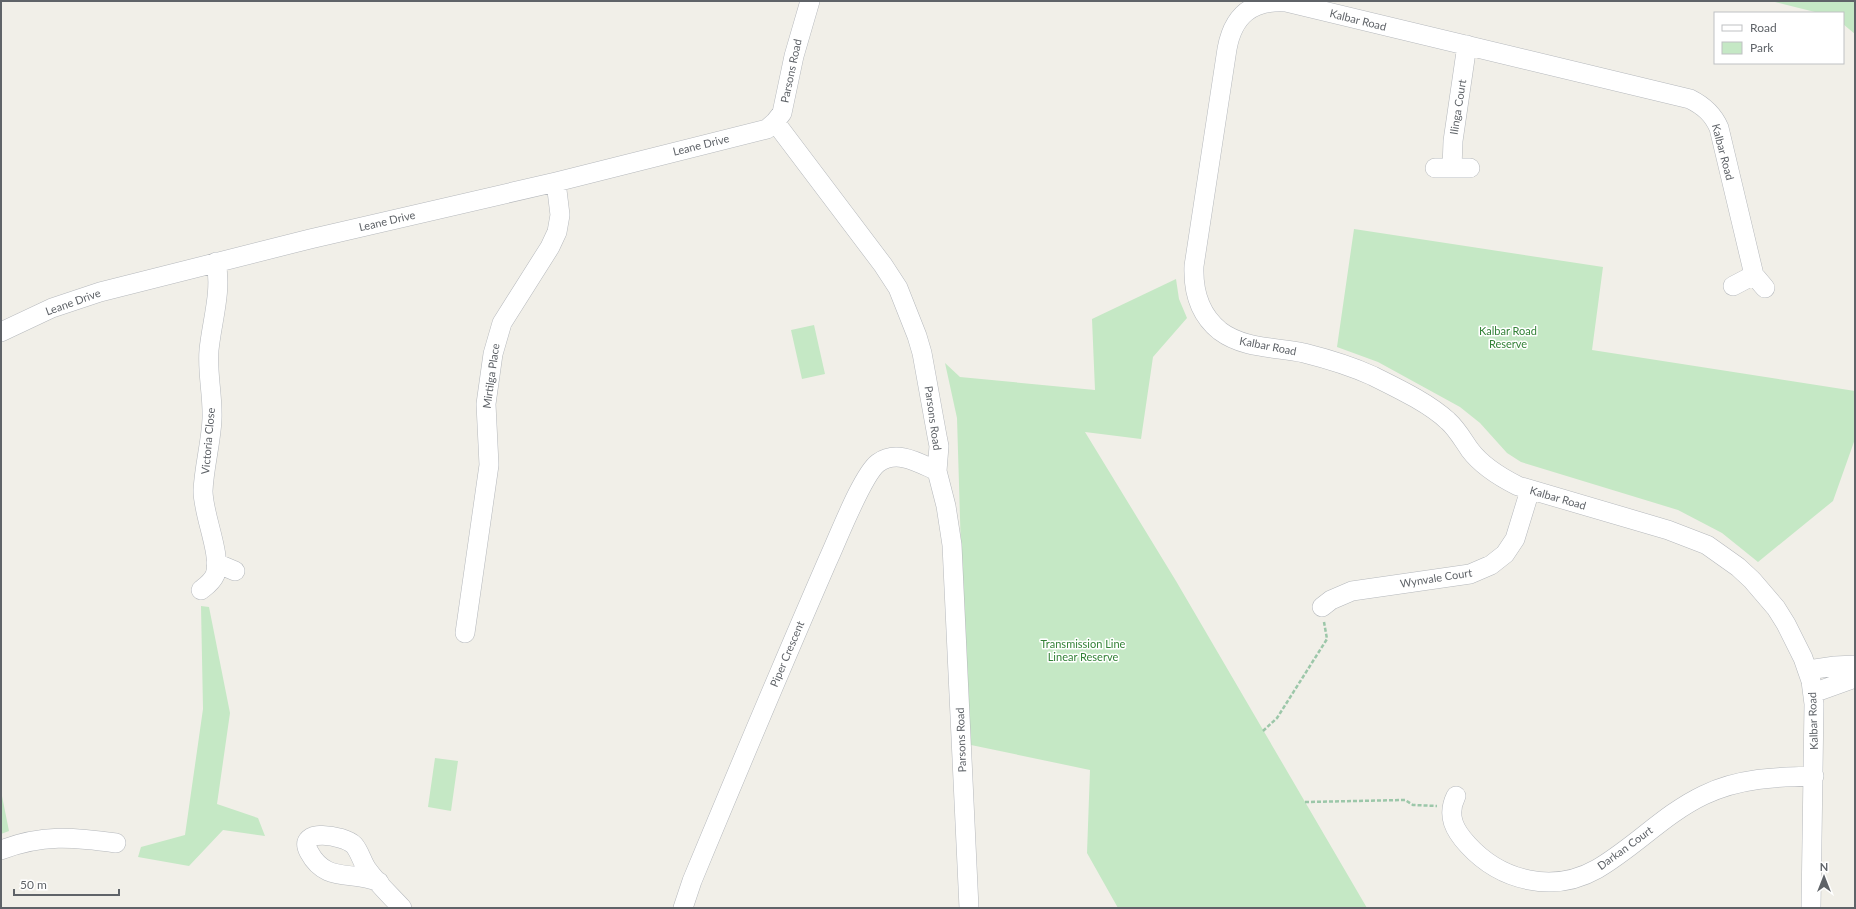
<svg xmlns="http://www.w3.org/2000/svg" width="1856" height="909" font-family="Lato,sans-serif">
	<rect width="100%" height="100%" fill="#f1efe8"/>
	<path fill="#c5e8c5" d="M1771 1H1855V34L1843 24V13H1819Z
		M1354 229 1603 267 1592 350 1855 391V439L1833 501 1758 562 1722 533 1678 510 1521 462 1507 453 1480 423 1460 407 1378 362 1337 347Z
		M1176 279 1179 299 1187 318 1153 357 1141 439 1085 432 1176 581 1367 908H1118L1087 853 1090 770 971 745 961 551 957 418 945 363 960 377 1095 390 1092 319Z
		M814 325 825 374 802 379 791 330Z
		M201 606 209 607 230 713 217 804 258 818 265 836 223 830 189 866 138 857 141 847 185 835 203 709Z
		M435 758 458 761 451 811 428 807Z
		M1 791 9 831 1 834Z"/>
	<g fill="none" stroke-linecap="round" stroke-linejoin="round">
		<defs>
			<path id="minor" d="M775 122 883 265 898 288 917 336 922 353 937 436 939 446 937 471 946 506 952 545 969 908
				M1435 168H1470
				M1452 168 1453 141 1467 45
				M1754 275 1719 128C1713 114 1704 106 1690 99L1286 2C1251 0 1233 16 1227 49L1194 266C1193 291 1200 315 1220 331 1244 349 1276 347 1304 353 1328 359 1351 366 1373 376 1397 388 1429 403 1448 421 1457 429 1463 440 1470 450 1482 466 1500 477 1518 486L1668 530 1707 545 1738 567 1752 580 1776 608 1786 624 1803 658 1811 681 1814 704 1811 908
				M1733 286 1754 275 1765 288
				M1 332 52 308 100 292 310 239 556 182 767 129 775 122 782 113 794 56 810 1
				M216 563 235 571
				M201 590C206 586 212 582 215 575 222 555 203 515 203 491 204 467 211 443 212 419 213 396 207 373 209 350 212 320 222 292 216 262
				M1322 607 1331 600 1352 591 1470 574 1491 565 1505 554 1515 539 1530 490
				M465 633 489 465 486 404 493 354 502 323 550 247 557 232 560 215 556 182
				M1808 670 1835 666 1855 665
				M1813 693 1855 678
				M1456 796C1446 816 1455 831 1468 845 1501 881 1553 894 1597 869 1635 847 1664 814 1704 795 1739 778 1776 777 1814 776
				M1 850C42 834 74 837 116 843
				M379 882C352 870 326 884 309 852 296 827 344 835 354 845 360 852 362 862 367 869 377 883 390 895 402 908
				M683 908 692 881C736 775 781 668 827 562 837 541 862 475 878 463 897 449 919 463 937 471"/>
		</defs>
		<use href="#minor" stroke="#b5b8bc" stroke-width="20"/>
		<path stroke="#9cc7a9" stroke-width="2.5" stroke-dasharray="4 2" stroke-linecap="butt" d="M1263 731 1277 718 1327 639 1324 622
			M1305 802 1405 800 1413 805 1437 806"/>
		<use href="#minor" stroke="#fff" stroke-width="19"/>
	</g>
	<g text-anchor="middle" stroke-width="3" stroke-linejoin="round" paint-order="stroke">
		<g font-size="11" fill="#5f6368" stroke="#fff">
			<text transform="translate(1358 20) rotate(14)" y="4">Kalbar Road</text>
			<text transform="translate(791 71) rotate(-78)" y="4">Parsons Road</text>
			<text transform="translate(1458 107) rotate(-81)" y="4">Ilinga Court</text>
			<text transform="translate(701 145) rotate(-14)" y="4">Leane Drive</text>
			<text transform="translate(1723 152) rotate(75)" y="4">Kalbar Road</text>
			<text transform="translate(387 221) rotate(-13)" y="4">Leane Drive</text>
			<text transform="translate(73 302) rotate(-20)" y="4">Leane Drive</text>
			<text transform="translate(1268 346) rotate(11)" y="4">Kalbar Road</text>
			<text transform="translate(491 376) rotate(-82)" y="4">Mirtilga Place</text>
			<text transform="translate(933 418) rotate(82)" y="4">Parsons Road</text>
			<text transform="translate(208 441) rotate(-85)" y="4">Victoria Close</text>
			<text transform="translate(1558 498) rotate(16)" y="4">Kalbar Road</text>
			<text transform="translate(1436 578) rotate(-9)" y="4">Wynvale Court</text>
			<text transform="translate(787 654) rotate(-67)" y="4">Piper Crescent</text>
			<text transform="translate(1813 721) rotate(-92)" y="4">Kalbar Road</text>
			<text transform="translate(961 740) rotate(-92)" y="4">Parsons Road</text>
			<text transform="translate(1625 848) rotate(-36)" y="4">Darkan Court</text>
		</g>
		<g font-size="11" fill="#348238" stroke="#fff">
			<text x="1508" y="335">Kalbar Road<tspan x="1508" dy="13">Reserve</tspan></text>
			<text x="1083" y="648">Transmission Line<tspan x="1083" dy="13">Linear Reserve</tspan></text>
		</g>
	</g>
	<rect width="1856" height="909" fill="none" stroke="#5f6368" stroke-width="4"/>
	<rect x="1714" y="12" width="130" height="52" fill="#ffffff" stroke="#bfc1c3"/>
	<rect x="1722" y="25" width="20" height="6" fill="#ffffff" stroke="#bfc1c3"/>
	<text x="1750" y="32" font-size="12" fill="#5f6368">Road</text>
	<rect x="1722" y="42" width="20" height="12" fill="#c5e8c5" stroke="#bfc1c3"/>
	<text x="1750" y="52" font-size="12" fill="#5f6368">Park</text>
	<g transform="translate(1824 877)" stroke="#ffffff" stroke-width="3" paint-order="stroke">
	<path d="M0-3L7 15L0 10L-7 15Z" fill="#5f6368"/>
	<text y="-6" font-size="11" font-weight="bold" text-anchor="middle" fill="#5f6368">N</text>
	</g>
	<path d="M14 889v6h105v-6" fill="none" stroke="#5f6368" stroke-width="2"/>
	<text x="20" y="889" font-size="12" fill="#5f6368" stroke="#ffffff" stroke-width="3" paint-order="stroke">50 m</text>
</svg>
